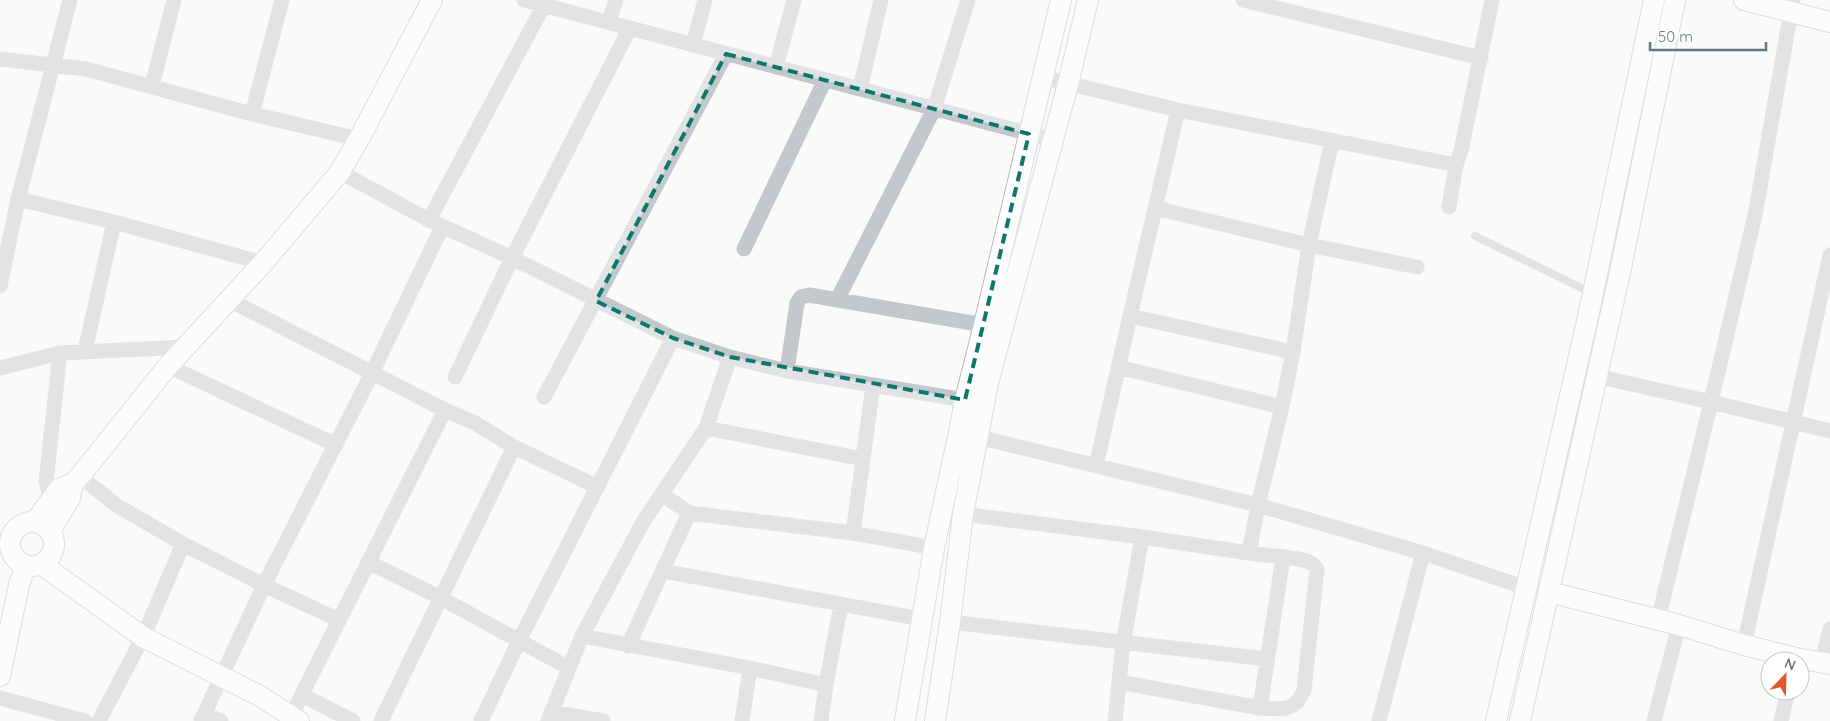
<svg xmlns="http://www.w3.org/2000/svg" width="1830" height="721" font-family="Quicksand,sans-serif">
	<rect width="100%" height="100%" fill="#fafaf8"/>
	<g fill="none" stroke-linecap="round" stroke-linejoin="round">
		<defs>
			<path id="secondary" d="M1744 0 1830 22
				M35 522 59 489 73 483 80 476 168 366 263 263 340 172 359 139 432 0
				M10 544a22 22 0 1 1 44 0a22 22 0 1 1-44 0Z
				M50 531 70 498 73 483
				M41 564 143 637 258 695 299 721
				M1549 592 1679 625 1744 645 1796 658 1830 664
				M0 676 19 585 26 565
				M905 721 934 548 959 432 965 400 984 325 1061 0
				M935 721 950 622 963 514 988 383 1068 84 1088 0
				M1496 721 1588 317 1654 0
				M1520 721 1621 268 1675 0"/>
		</defs>
		<use href="#secondary" stroke="#b3babf" stroke-width="22"/>
		<path stroke="#c3c8cc" stroke-width="8" d="M1475 236 1592 293"/>
		<path stroke="#c3c8cc" stroke-width="15" d="M524 0 1053 140
			M1243 0 1481 58
			M1793 0 1755 215 1711 402 1830 431
			M609 22 616 0
			M693 45 705 0
			M0 59 86 69 252 114 359 139
			M776 67 794 0
			M1042 77 1178 110 1456 165 1461 151 1492 0
			M152 86 174 0
			M860 89 881 0
			M252 114 282 0
			M340 172 429 220 512 258 673 338 519 641 481 721
			M18 199 114 222 263 263
			M1449 207 1456 165
			M1155 208 1309 245 1417 267
			M429 220 544 5
			M744 249 825 80
			M0 286 18 199 70 0
			M229 300 445 410 475 423 514 447 598 487
			M837 300 934 109 968 0
			M1130 316 1293 352
			M673 338 730 357 787 371 965 400
			M85 351 114 222
			M730 357 706 428 863 459 873 385
			M168 366 336 445
			M1118 367 1282 407
			M0 368 60 353 185 347
			M787 371 797 303 801 297 809 295 984 325
			M1596 376 1711 402 1658 620
			M455 377 512 258 630 28
			M544 397 726 54
			M978 437 1258 505 1282 407 1293 352 1309 245 1332 141
			M1096 466 1130 316 1178 110
			M80 476 116 505 183 544
			M662 494 689 513 853 533 934 548
			M51 500 46 481 60 353
			M963 514 1142 537
			M853 533 863 459
			M368 562 441 598 569 668
			M663 571 921 619
			M950 622 1267 659
			M582 636 643 522 706 428
			M1744 645 1830 255
			M628 646 689 513
			M1822 663 1830 629
			M1119 682 1260 708 1283 557 1249 553
			M826 685 841 604
			M302 695 353 721
			M0 698 85 721
			M1260 708C1281 709 1295 713 1304 690L1317 569C1310 558 1295 559 1283 557
			M551 712 603 721
			M205 714 221 721
			M291 716 445 410
			M99 721 143 637 183 544 264 585 339 620
			M201 721 264 585 372 373 442 227
			M381 721 514 447
			M548 721 582 636 750 668 826 685 821 721
			M742 721 750 668
			M1115 721 1123 644 1142 537 1249 553 1258 505 1423 553 1526 588 1549 592
			M1379 721 1423 553
			M1654 721 1679 625
			M1781 721 1788 691"/>
		<use href="#secondary" stroke="#fff" stroke-width="20"/>
	</g>
	<path d="M0 0H1830V721H0ZM726 54 1029 134 965 400 730 357 673 338 596 301Z" fill="#fafaf8" fill-opacity=".55" fill-rule="evenodd"/>
	<path fill="none" stroke="#0f766e" stroke-width="4" stroke-dasharray="10 6" stroke-linejoin="round" d="M726 54 1029 134 965 400 730 357 673 338 596 301Z"/>
	<g transform="translate(1785 676) rotate(23)"><circle r="24" fill="#ffffff" stroke="#c1c8cd"/>
	<path d="M0-4L9 19L0 12L-9 19Z" fill="#e4572e"/>
	<text y="-8" font-size="14" font-weight="bold" text-anchor="middle" fill="#657683">N</text>
	</g>
	<path d="M1650 42v8h116v-8" fill="none" stroke="#657683" stroke-width="2.5"/>
	<text x="1658" y="42" font-size="15" fill="#657683" stroke="#ffffff" stroke-width="4" paint-order="stroke">50 m</text>
</svg>
